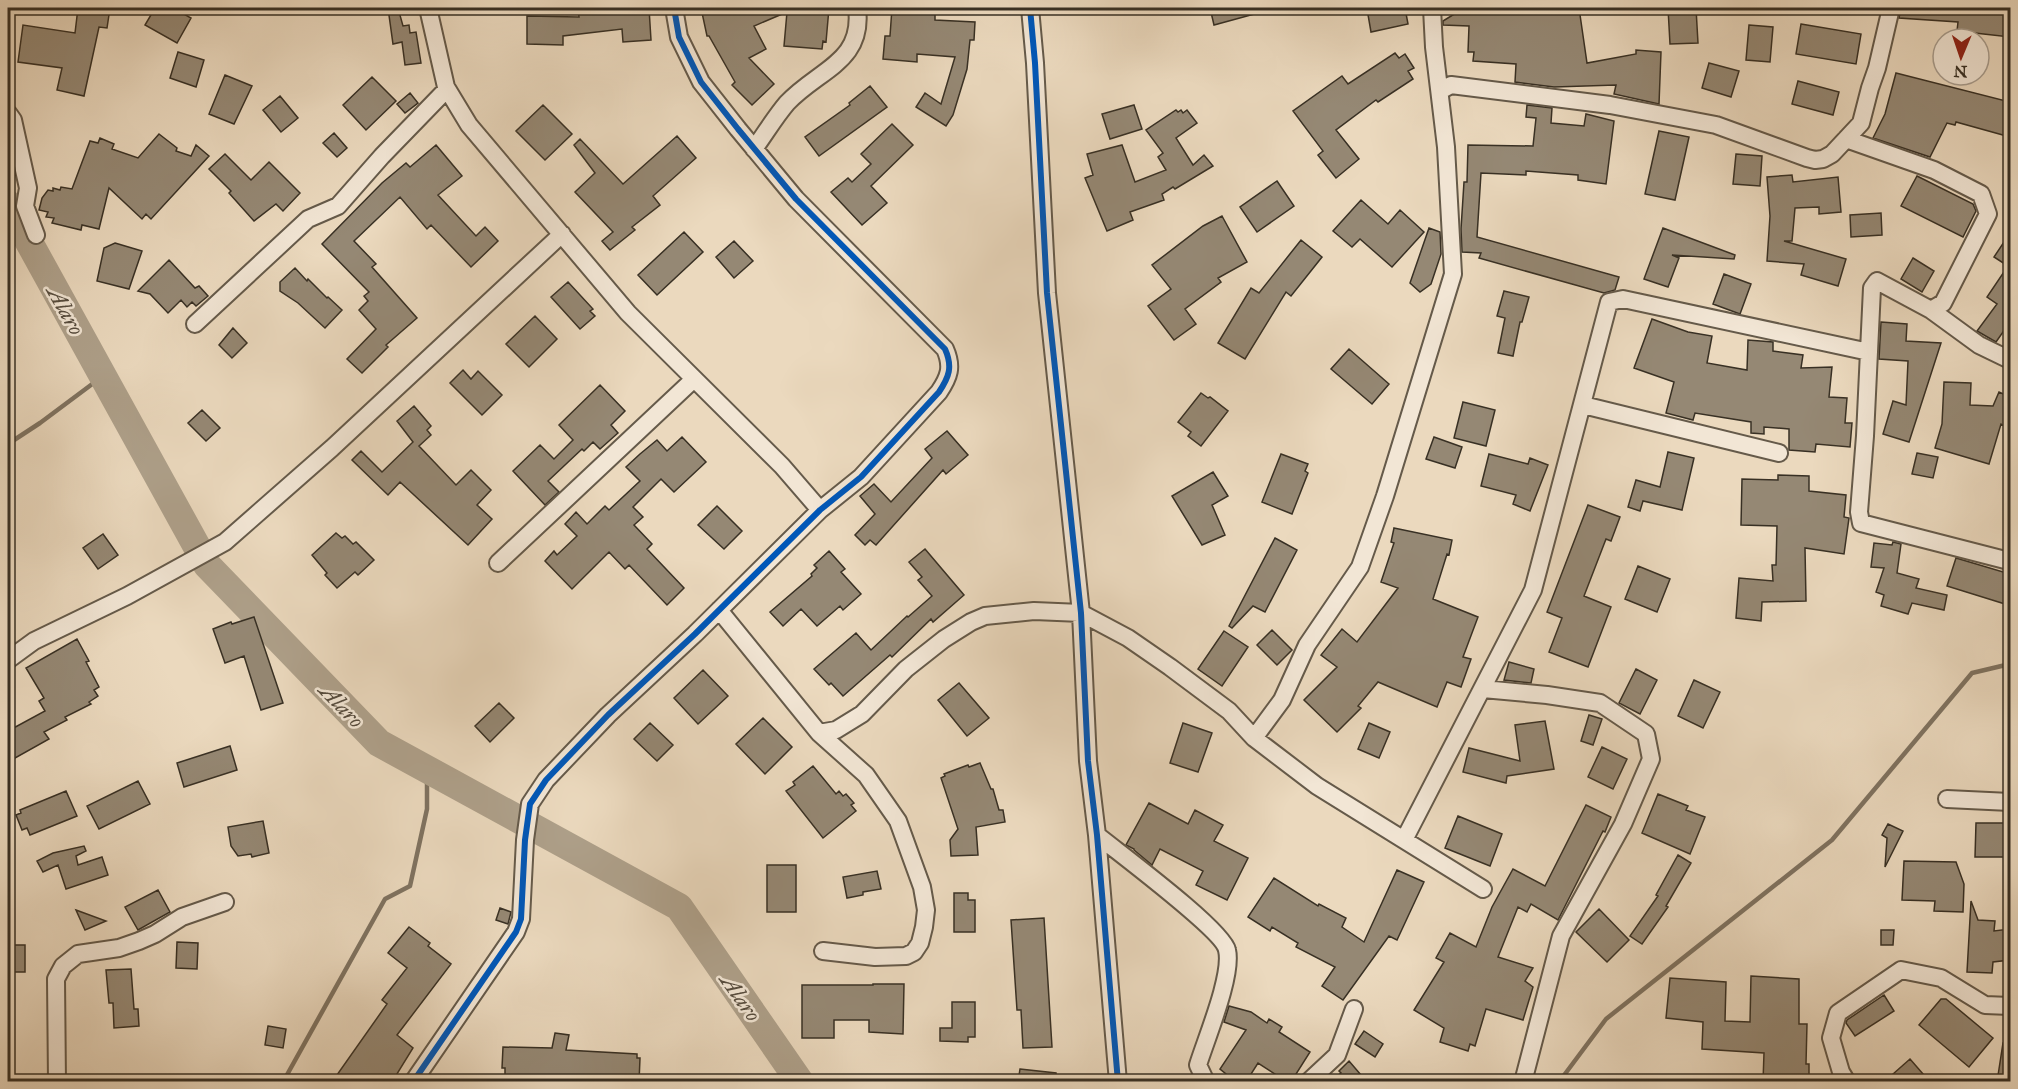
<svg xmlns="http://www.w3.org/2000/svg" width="2018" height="1089" font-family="'IM FELL Great Primer',serif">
	<rect width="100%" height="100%" fill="#ebd9be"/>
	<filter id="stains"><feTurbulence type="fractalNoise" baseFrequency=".00333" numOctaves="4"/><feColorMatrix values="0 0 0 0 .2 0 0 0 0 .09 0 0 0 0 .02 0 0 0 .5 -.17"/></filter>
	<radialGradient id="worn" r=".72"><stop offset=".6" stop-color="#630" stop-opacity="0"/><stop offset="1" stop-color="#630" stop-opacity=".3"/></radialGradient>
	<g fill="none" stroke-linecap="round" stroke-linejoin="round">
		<path stroke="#7f7361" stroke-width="4.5" d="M8 444 40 423 103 376
			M283 1082 385 899 410 886 427 809V769
			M1559 1082 1606 1019 1832 840 1972 673 2010 664"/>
		<path stroke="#aea08a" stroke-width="28" d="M8 204 207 565 379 743 679 907 800 1082"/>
	</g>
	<path fill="#958874" stroke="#383024" stroke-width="1.5" d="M78 8H110L107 28 99 27 84 96 57 90 62 68 18 62 23 25 75 33Z
		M155 8H185L182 13 191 18 177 43 145 25Z
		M388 8H398L403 26 409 25 410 33 416 32 421 63 405 65 402 42 393 44Z
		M594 8H617L618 11 649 8 651 40 623 42 622 29 563 36V45L527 44V16L579 17 578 9Z
		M701 8H829L826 42 823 41 822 49 784 46 787 12 754 26 766 49 749 58 774 84 752 105 732 85 735 82 709 36H707Z
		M892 8 935 10V20L975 22 974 40H970L967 69 953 115 946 126 916 107 925 93 941 104 955 57 917 54V62L883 59 885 36H890Z
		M1210 8H1262V12L1214 25Z
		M1375 8H1405L1408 24 1371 32 1367 9Z
		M1464 8H1579L1587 63 1636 54V50L1661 52 1659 104 1614 94 1616 85 1554 87 1515 82 1516 64 1473 61 1474 52H1468L1469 26 1443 25V21Z
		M1668 8H1696L1698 43 1670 44Z
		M1901 8H1983L2010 10V37L1957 31 1958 22 1899 18Z
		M1801 24 1861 34 1856 64 1796 54Z
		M1749 25 1773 27 1770 62 1746 60Z
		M178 52 204 60 196 87 170 78Z
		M1395 53 1399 58 1405 54 1414 68 1408 71 1413 79 1378 102 1376 100 1336 130 1359 159 1336 178 1318 155 1323 151 1293 111 1342 76 1348 84Z
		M1709 63 1739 71 1731 97 1702 88Z
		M1896 73 2010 102V137L1956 122 1955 125 1947 123 1930 157 1873 138 1885 114Z
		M225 75 252 86 234 124 209 114Z
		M372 77 396 101 366 130 343 105Z
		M1798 81 1839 92 1833 115 1792 104Z
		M870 86 887 107 819 156 805 137 850 105 849 103Z
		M410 93 418 103 405 113 397 104Z
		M280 96 298 118 281 132 263 110Z
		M543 105 572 134 545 160 516 131Z
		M1134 105 1142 129 1110 139 1102 114Z
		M1527 105 1552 108 1551 123 1584 126 1586 114 1614 121 1606 184 1578 180V175L1526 171V175L1481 173 1477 237 1619 277 1615 290 1604 293 1479 258 1481 253 1462 252 1461 229 1464 182H1467L1468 145 1533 146 1536 118 1526 117Z
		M1176 110 1178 112 1181 110 1183 113 1187 110 1197 123 1176 138 1193 165 1204 155 1213 166 1175 189 1173 187 1162 194 1164 200 1130 212 1133 220 1107 231 1085 178 1093 175 1087 154 1122 145 1135 182 1166 170 1158 157 1163 153 1146 130Z
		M892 124 913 145 871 186 887 203 862 225 831 192 848 178 852 182 871 164 861 154Z
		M1659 131 1689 137 1675 200 1645 194Z
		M334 133 347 148 337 157 323 143Z
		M159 134 177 148 176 151 191 156 196 145 209 156 151 219 146 214 142 219 109 188 99 229 82 225 81 230 52 223 54 218 46 217 48 212 39 210 42 198 48 190 53 191V188L60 190 61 187 72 189 90 141 98 143 100 138 114 144 112 149 138 158Z
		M677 136 696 158 653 196 660 205 632 227 635 230 610 250 602 241 613 232 575 192 595 173 574 145 580 139 623 184Z
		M436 145 462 176 438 195 476 236 485 227 498 241 471 267 431 225 427 229 400 197 354 241 376 264 372 267 417 318 386 345 388 347 362 373 347 359 376 329 359 310 368 301 364 296 369 292 322 244 382 183 406 163 410 167Z
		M225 154 251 180 269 162 300 193 283 211 276 204 254 221 229 193 231 191 209 169Z
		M1736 154 1762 156 1760 186 1733 184Z
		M1792 175 1793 182 1838 177 1841 212 1819 214V207L1795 208 1792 241H1784L1846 259 1838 286 1801 275 1804 264 1767 261 1770 216 1767 177Z
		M1917 176 1973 204 1976 211 1963 237 1901 206Z
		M1277 181 1294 206 1257 232 1240 207Z
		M1361 200 1388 224 1400 210 1424 232 1392 267 1360 239 1352 247 1333 231Z
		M1881 213 1882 235 1851 237 1850 215Z
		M1222 216 1247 262 1218 278 1221 282 1185 309 1196 324 1174 340 1148 306 1171 289 1152 265 1203 226Z
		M1429 228 1440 232 1441 254 1431 284 1420 292 1410 283Z
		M1663 228 1735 255 1734 259 1672 255 1679 258 1668 287 1644 279Z
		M684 232 703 252 657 295 638 275Z
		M2010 233V322L1996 342 1977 331 1997 304 1987 297 2008 266 1994 257Z
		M1301 240 1322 257 1291 296 1286 292 1245 359 1218 343 1251 288 1259 293Z
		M734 241 753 261 734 278 716 257Z
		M115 243 142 251 129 289 97 281 104 248Z
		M1913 258 1934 271 1922 292 1901 279Z
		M169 260 195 288 199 286 208 296 196 306 192 302 187 307 181 300 168 313 150 294 138 291Z
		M295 268 307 281 308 279 327 298 328 297 342 310 325 328 298 303 280 291V282Z
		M1724 274 1751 284 1740 314 1713 304Z
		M568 282 593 309 590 311 595 316 580 329 551 297Z
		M1504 291 1529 297 1522 322H1520L1513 356 1498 353 1505 318 1497 316Z
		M535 316 557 339 529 367 506 344Z
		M1652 319 1688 332 1712 336 1707 363 1747 370 1748 340 1773 342V351L1803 355 1801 368 1832 367 1829 397 1847 398 1845 423H1852L1850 447 1816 444 1815 452 1789 450V429L1764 427V434L1751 433V422L1695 413 1693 420 1666 413 1674 382 1634 368Z
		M1881 322 1907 324 1906 341 1941 343 1909 442 1883 434 1893 401 1906 405 1908 361 1879 359Z
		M233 328 247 343 232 358 219 345Z
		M1349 349 1389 384 1372 404 1331 369Z
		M463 370 471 379 478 371 502 395 482 415 450 383Z
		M1944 382 1971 383 1970 405 1993 406 1999 392 2010 397V429L2001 424 1989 464 1935 448 1942 424Z
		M600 385 625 411 611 425 618 433 600 449 593 442 584 451 582 449 548 481 559 492 545 505 513 471 540 445 554 459 573 440 559 425Z
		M1201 393 1208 398 1210 397 1228 411 1201 446 1188 436 1191 432 1178 422Z
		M1463 402 1495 410 1486 446 1454 438Z
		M414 406 431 426 427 430 431 435 419 446 456 485 471 470 491 490 477 505 492 519 468 545 400 482 388 495 352 460 361 451 382 472 413 442 397 421Z
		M202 410 220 428 206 441 188 423Z
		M947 431 968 455 946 474 943 470 876 545 870 540 865 545 855 535 875 514 860 496 874 484 891 502 932 458 925 449Z
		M682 437 706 462 674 492 661 479 633 507 643 517 634 525 652 544 647 549 684 588 667 605 629 565 625 569 609 552 572 589 545 561 554 551 557 555 577 536 565 524 576 512 587 524 605 506 609 510 640 481 626 467 640 454 657 440 667 451Z
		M1434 437 1462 447 1455 468 1426 459Z
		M1668 452 1694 458 1682 510 1643 501 1640 511 1628 507 1636 480 1660 487Z
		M1917 453 1938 457 1933 478 1912 474Z
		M1281 454 1308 464 1305 471 1308 473 1292 514 1262 502Z
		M1489 454 1528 464 1530 458 1548 465 1530 511 1513 504 1516 495 1481 486Z
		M1213 472 1228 496 1212 505 1225 535 1202 545 1172 496Z
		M1778 475 1809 476V491L1846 495 1844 517 1849 518 1844 554 1805 548 1806 601 1762 602 1761 621 1736 618 1739 578 1773 581 1772 565H1776L1777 526 1741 525 1742 479 1778 480Z
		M1588 505 1620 517 1611 541 1606 539 1584 596 1611 607 1588 667 1549 652 1562 618 1547 612Z
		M717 506 742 531 724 549 698 525Z
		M1394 528 1452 540 1449 555 1447 554 1433 599 1478 617 1463 657 1471 659 1461 687 1447 682 1437 707 1378 682 1358 706 1361 708 1337 732 1304 700 1337 667 1321 655 1342 629 1357 642 1398 588 1381 582 1394 543 1391 542Z
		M336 533 342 538 345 536 353 544 356 542 374 560 358 575 355 572 337 588 325 575 327 573 312 555Z
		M103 534 118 555 98 569 83 548Z
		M1275 538 1297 550 1265 612 1253 606 1232 628 1229 626Z
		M1893 542 1901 544 1897 573 1919 579 1916 588 1947 595 1944 610 1912 603 1908 614 1881 606 1884 595 1876 592 1884 568 1871 567 1874 543 1892 545Z
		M925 549 964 595 933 622 931 619 892 657 890 655 843 696 831 683 829 685 814 669 856 633 871 650 907 616 908 617 932 596 918 580 922 577 909 562Z
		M829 551 845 569 841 572 861 594 843 610 840 606 817 626 801 609 783 626 770 612 812 576 811 574 817 568 814 565Z
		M1956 558 2010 574V586L2005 604 1947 586Z
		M1638 566 1670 579 1657 612 1625 599Z
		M254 617 283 703 261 710 244 656 225 663 213 629 231 622 232 624Z
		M1272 630 1292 650 1277 665 1257 645Z
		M1224 631 1248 647 1222 686 1198 669Z
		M77 639 89 661 86 662 99 687 94 690 98 696 89 702 91 704 65 717 67 720 44 732 49 739 8 762V731L45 711 39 701 44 698 26 668Z
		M1509 662 1534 669 1531 683 1504 680Z
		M1636 669 1657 680 1640 714 1619 703Z
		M703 670 728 696 698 724 674 698Z
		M1694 680 1720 692 1703 728 1678 716Z
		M959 683 989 718 967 736 938 700Z
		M499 703 514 718 490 742 475 726Z
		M1589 715 1602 719 1593 745 1581 741Z
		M763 718 792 747 765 774 736 744Z
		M1545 721 1554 769 1507 776 1506 783 1463 772 1469 748 1520 761 1515 725Z
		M650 723 673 745 657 761 634 739Z
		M1183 723 1212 733 1198 772 1170 763Z
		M1369 723 1390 732 1379 758 1358 749Z
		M230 746 237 770 184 787 177 763Z
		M1602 747 1627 759 1613 789 1588 777Z
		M980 763 991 789H993L999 810H1003L1005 822 976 827 978 855 951 856 950 840 958 829 941 778 945 776 944 774 968 765 969 767Z
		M813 766 836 794 839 791 843 796 846 794 854 803 851 805 856 811 823 838 786 791 795 785 793 782Z
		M138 781 150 804 99 829 87 806Z
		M66 791 77 816 30 835 27 828 22 830 16 815 21 813 20 810Z
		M1658 794 1688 806 1686 810 1705 817 1690 854 1642 833Z
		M1149 803 1188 824 1195 810 1223 825 1214 841 1248 858 1227 900 1196 885 1203 871 1160 849 1152 865 1134 850V849L1126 845Z
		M1586 805 1611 817 1605 832 1603 831 1558 920 1531 904 1527 912 1518 907 1498 957 1533 968 1525 981 1533 987 1523 1020 1486 1009 1475 1046 1470 1044 1468 1051 1440 1042 1444 1028 1414 1010 1444 962 1436 958 1450 933 1476 947 1492 907 1513 869 1545 886Z
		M1458 816 1502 834 1490 866 1445 848Z
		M263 821 269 853 252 857 251 854 238 856 231 846 228 827Z
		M1976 823H2010V857H1975Z
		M1888 824 1903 831 1885 867 1887 838 1882 835Z
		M84 846 86 851 76 856 78 865 102 857 108 875 66 889 58 865 43 872 37 861 53 853Z
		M1678 855 1691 863 1666 906 1668 907 1642 944 1630 936 1658 896 1656 895Z
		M1904 861 1956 862 1964 884 1963 912 1934 911 1935 901 1902 900Z
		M767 865H796V912H767Z
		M1397 870 1424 882 1397 940 1389 936 1343 1000 1322 986 1335 967 1296 947 1298 943 1272 927 1270 931 1248 917 1274 878 1318 906 1319 904 1346 918 1342 927 1364 942Z
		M877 871 881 889 863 892V895L847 898 843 877Z
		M158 890 170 912 138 930 125 907Z
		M954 893H968V900H975V932H954Z
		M1971 901 1978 920 1995 921 1994 931 2010 929V960L1993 962 1992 973 1967 972Z
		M500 908 511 912 508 924 496 920Z
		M1599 909 1629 940 1607 962 1576 932Z
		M76 910 106 921 85 930Z
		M1044 918 1052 1047 1023 1048 1021 1010H1017L1011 920Z
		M409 927 430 943 428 946 451 964 397 1035 413 1048 392 1082H332L387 1004 382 1000 407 968 388 953Z
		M1881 930H1894L1893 945H1881Z
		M177 942 198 943 197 969 176 968Z
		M8 945H25V972H8Z
		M131 969 134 1009H138L139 1026 114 1028 113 1003H109L106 970Z
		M1751 976 1799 979V1024H1807L1806 1064H1809V1082H1763L1764 1053 1702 1049 1703 1022 1666 1018 1670 978 1726 982 1725 1021 1750 1022Z
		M873 984H904L903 1034 869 1032V1020H834V1038H802V985H873Z
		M1884 995 1894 1011 1855 1036 1846 1023 1847 1020Z
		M1941 999H1946L1993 1038 1969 1067 1919 1025Z
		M952 1002H975V1037H968V1042L940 1041V1028H952Z
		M1229 1006 1251 1012 1267 1023 1269 1019 1282 1027 1279 1032 1310 1052 1291 1082H1287L1258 1063 1246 1082H1236L1220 1069 1246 1030 1224 1022Z
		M268 1026 286 1029 283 1048 265 1045Z
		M1364 1031 1383 1044 1375 1057 1355 1044Z
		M555 1033 569 1035 566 1050 637 1054V1058H640L639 1082H571L572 1080 505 1077V1068H502L503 1047 552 1048Z
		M2003 1043H2010V1082H1997Z
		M1910 1059 1930 1082H1884Z
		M1349 1061 1367 1082H1329L1341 1073 1339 1071Z
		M1020 1069 1056 1073V1082H1018Z"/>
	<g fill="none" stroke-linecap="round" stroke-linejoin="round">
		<defs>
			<path id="street" d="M428 8 446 87 469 125 628 313 782 466 820 510
				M1030 8 1035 63 1047 293 1081 613 1088 761 1097 835 1118 1082
				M1440 91 1451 85 1610 105 1716 125 1807 158 1815 160 1823 159 1832 154 1861 123 1870 88 1877 68 1891 8
				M8 113 13 120 28 188 25 206 36 235
				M1846 139 1934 170 1981 194 1988 214 1943 303 1931 310 1877 281 1872 288 1865 436 1859 512 1861 523 2009 561
				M754 149C765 134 775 117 787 103 819 69 864 62 857 8
				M1931 310 1979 345 2010 360
				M195 324 308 219 338 206 382 156 447 89
				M1583 405 1779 453
				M498 563 694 379
				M719 610 819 733 866 775 898 821 922 887 926 910 924 927 920 943 914 952 906 956 875 957 823 951
				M8 660 34 641 127 596 225 542 332 448 562 234
				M1483 689 1547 695 1600 703 1646 734 1651 759 1623 824 1561 936 1523 1082
				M819 733 836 730 862 714 906 669 944 639 971 622 985 616 1034 611 1081 613 1128 638 1170 667 1229 711 1254 738 1317 786 1483 889
				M1254 738 1282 700 1307 645 1360 567 1385 496 1453 274 1446 147 1434 47 1432 8
				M1947 799 2010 802
				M1097 835C1119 853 1223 930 1227 950 1233 975 1206 1039 1198 1065L1206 1082
				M1404 840 1533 590 1609 302 1623 299 1869 352
				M57 1082 56 979 63 966 78 954 119 948 139 941 155 934 182 917 225 902
				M413 1082 516 932 521 919 525 840 530 804 546 780 608 715 695 634 820 510 861 477 939 392C949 377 953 367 945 349L796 199 738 129 701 82 679 37 674 8
				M1308 1082 1337 1055 1354 1009
				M1847 1082 1841 1072 1831 1038 1838 1013 1901 970 1941 978 1985 1005 2010 1006"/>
		</defs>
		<use href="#street" stroke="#655a4a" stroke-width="20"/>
		<use href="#street" stroke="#f2e6d5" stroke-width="16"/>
		<defs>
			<path id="cycleway" d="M1030 8 1035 63 1047 293 1081 613 1088 761 1097 835 1118 1082
				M413 1082 516 932 521 919 525 840 530 804 546 780 608 715 695 634 820 510 861 477 939 392C949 377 953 367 945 349L796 199 738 129 701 82 679 37 674 8"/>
		</defs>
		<use href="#cycleway" stroke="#f2e6d5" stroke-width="10"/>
		<use href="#cycleway" stroke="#0057b8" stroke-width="6"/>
	</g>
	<g text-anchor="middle" stroke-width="5" stroke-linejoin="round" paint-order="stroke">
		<g font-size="22" font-style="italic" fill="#564c3e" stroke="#f2e6d5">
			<text transform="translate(66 310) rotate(61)" y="8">Alaro</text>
			<text transform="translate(342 705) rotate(46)" y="8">Alaro</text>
			<text transform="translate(741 997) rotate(55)" y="8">Alaro</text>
		</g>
	</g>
	<rect width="2018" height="1089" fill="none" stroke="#ebd9be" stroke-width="30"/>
	<rect x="9" y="9" width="2000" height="1071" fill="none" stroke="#383024" stroke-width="3"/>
	<rect x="15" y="15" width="1988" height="1059" fill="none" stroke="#383024" stroke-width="1.5"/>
	<g transform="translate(1961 57) rotate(182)"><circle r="28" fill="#f2e6d5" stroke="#a89d8e" stroke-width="1.5"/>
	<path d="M0-4.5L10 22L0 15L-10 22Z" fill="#8f2418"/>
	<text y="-9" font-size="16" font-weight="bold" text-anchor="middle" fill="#383024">N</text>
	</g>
	<rect width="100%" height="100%" filter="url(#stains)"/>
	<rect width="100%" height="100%" fill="url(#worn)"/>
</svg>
